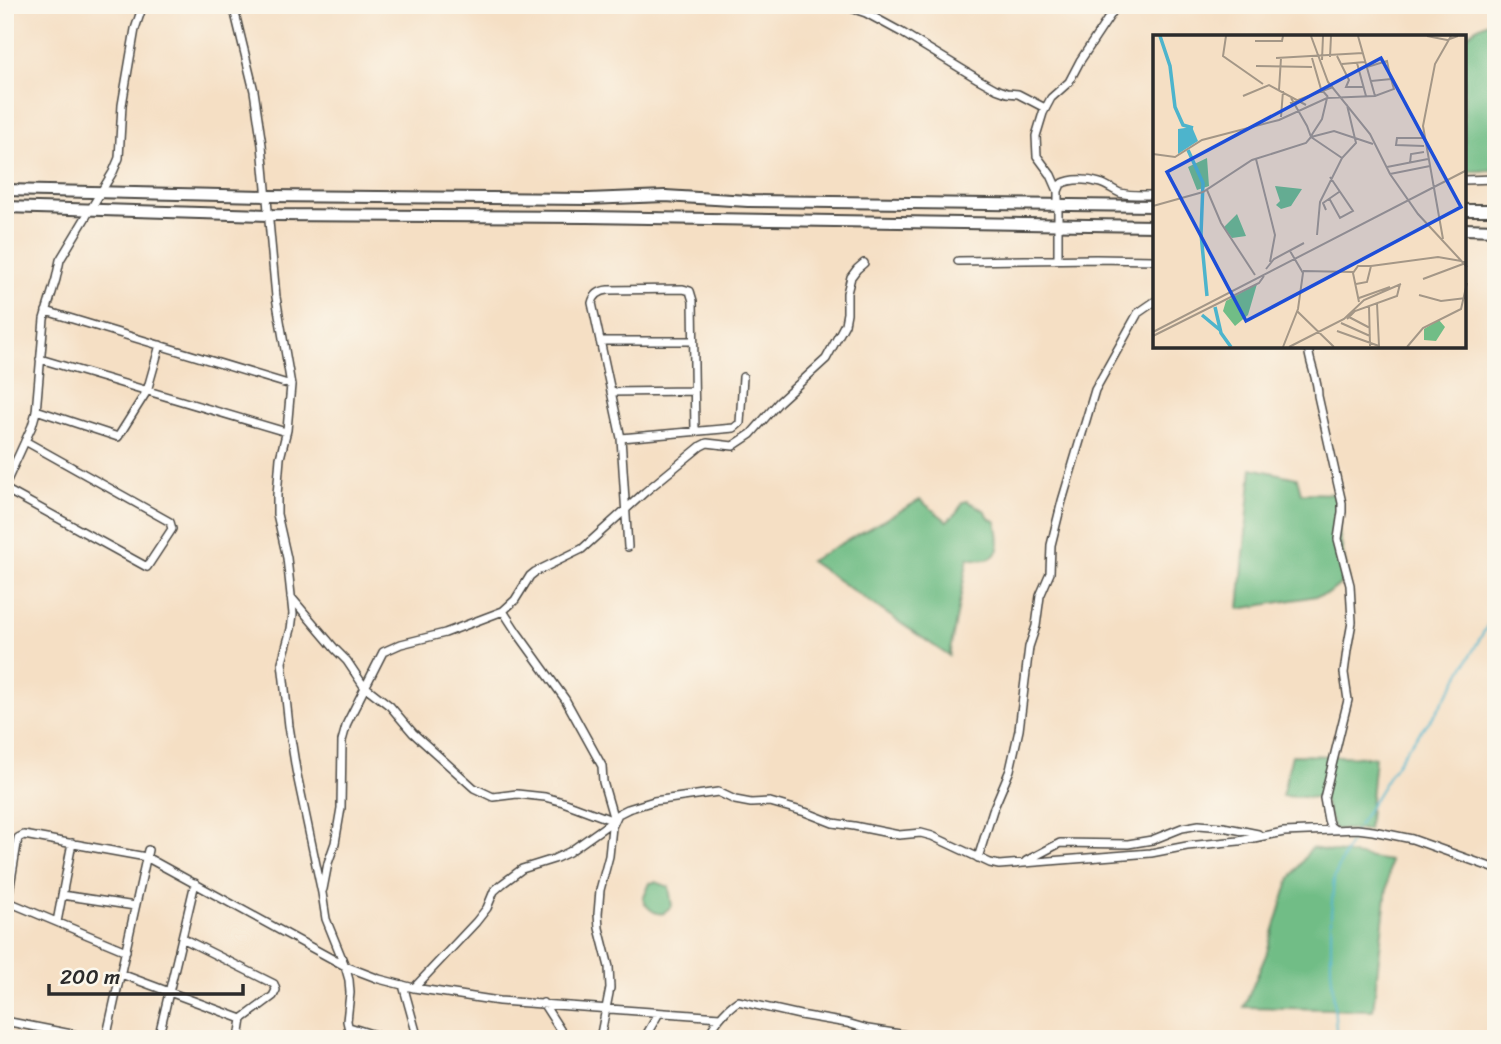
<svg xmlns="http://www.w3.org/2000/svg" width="1501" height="1044" font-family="Sriracha,sans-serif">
	<rect width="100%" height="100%" fill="#fbf7ec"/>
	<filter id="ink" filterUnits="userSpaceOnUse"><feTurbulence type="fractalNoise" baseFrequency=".0143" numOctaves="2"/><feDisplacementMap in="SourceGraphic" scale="14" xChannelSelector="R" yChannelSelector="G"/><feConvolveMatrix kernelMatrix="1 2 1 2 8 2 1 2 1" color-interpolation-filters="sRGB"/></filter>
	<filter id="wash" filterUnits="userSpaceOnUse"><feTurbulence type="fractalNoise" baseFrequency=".00686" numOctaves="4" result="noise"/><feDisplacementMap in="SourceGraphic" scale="28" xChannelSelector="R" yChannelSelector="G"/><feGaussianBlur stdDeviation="1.57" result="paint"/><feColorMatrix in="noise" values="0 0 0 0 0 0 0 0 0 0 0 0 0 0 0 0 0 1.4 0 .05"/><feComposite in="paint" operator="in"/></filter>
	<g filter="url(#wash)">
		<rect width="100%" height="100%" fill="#f5dfc4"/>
		<path fill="#71bd86" stroke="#4e7458" stroke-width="2" d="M1496 18V170L1464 172V39L1474 29Z
			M1252 468 1297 478 1301 493 1340 494 1339 532 1348 578 1328 594 1239 609Z
			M920 500 947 521 957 512 963 502 967 501 984 510 990 519 996 521C1002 548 1001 565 968 558L949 656 810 561Z
			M1292 755 1375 757 1368 830 1334 829 1323 798 1282 796Z
			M1311 848 1390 861 1373 1010 1244 1007 1266 955 1289 881Z
			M656 882 669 887 672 906C672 906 664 912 664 913 655 916 645 906 643 899L650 883Z"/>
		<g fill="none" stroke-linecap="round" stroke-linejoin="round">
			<path stroke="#4db4cc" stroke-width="2" d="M1358 826 1390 774 1408 747 1435 714 1457 679 1496 610
				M1335 1039 1336 1029 1331 967V914L1334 878 1355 831"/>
		</g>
	</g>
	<g filter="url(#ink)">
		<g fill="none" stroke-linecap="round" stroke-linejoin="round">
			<defs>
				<path id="minor" d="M233 5 254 91 262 145 276 297 291 385 287 430 280 458 277 495V514L287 558 293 614 291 629 282 662 289 726 296 770 322 893 326 919 345 966 349 980 350 993 347 1021 351 1039
					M842 5 866 13 901 32 978 79 996 89 1007 93 1018 94 1045 108
					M1464 180 1496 179
					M1058 191 1061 184C1072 178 1088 179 1100 183 1107 185 1113 190 1120 193 1131 196 1143 195 1154 195
					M1058 259V191L1051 175 1037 156 1036 136 1043 113 1051 98 1069 82 1080 61 1117 5
					M958 261 1096 259 1154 260
					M46 311 291 385
					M600 341H693
					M1308 346C1309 364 1318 378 1318 396L1342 503V512L1338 539 1350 585 1352 622 1347 650 1344 673 1348 700 1324 798 1328 820 1330 826 1334 829
					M40 359 286 432
					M611 392 694 391
					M36 410 118 437 147 391 160 345
					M621 438 734 428 740 423 743 377
					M5 485 32 426 36 412 44 319 56 279 60 260 113 172 119 158 122 105 135 29 143 5
					M5 489 147 567 172 529 170 522 25 441
					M628 547 621 438 592 303C594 295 599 291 608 290L683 289 690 291 693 301 695 431
					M291 597 335 649 347 661 363 685 390 706 413 733 474 788 493 797 517 794 545 797 563 802 614 821
					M503 611 516 631 565 699 602 766 603 782 614 820
					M978 858 993 810 1010 770 1019 730 1029 647 1036 626 1040 596 1050 573 1051 545 1062 501 1095 390 1138 313 1154 302
					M1026 861 1060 843 1128 844 1152 840 1182 828 1199 825 1223 827 1258 834
					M323 889 328 863 335 843 341 808 342 741 347 723 383 652 401 644 445 633 503 611 515 600 530 576 535 572 582 549 645 492 701 446 707 443 733 446 751 434 779 402 826 359 845 324 847 313V293L851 277 857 269 864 263
					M62 895 135 906
					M57 922 72 843
					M182 938 274 984 276 990 273 996 242 1019 239 1039
					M126 951 11 903 8 898 18 838 24 835 146 857 345 966 379 979 414 988 499 1001 720 1017
					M121 974 242 1019
					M403 985 418 1039
					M414 988 476 922 487 908 494 891 502 884 522 869 554 859 569 852 613 821
					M543 1003 566 1039
					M5 1021 97 1039
					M349 1027 388 1039
					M106 1039 148 850
					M158 1039 195 883
					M600 1039 610 988 609 967 599 928 598 914 600 890 609 856 612 827 618 814 628 809 654 801 718 792 735 800 751 803 770 802 805 812 833 823 854 826 899 835 921 833 932 836 990 863 999 865 1151 853 1187 846 1239 841 1284 832 1357 829 1373 831 1412 839 1496 869
					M644 1039 659 1013
					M706 1039C715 1024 723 1011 738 1001L800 1015 847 1023 868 1029 932 1039"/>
				<path id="trunk" d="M5 190 266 196 588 199 665 196 748 201 1154 206
					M5 207 268 215 587 217 1154 226
					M1464 210H1496
					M1464 229 1496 230"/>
			</defs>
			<use href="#minor" stroke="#494642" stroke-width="10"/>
			<use href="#trunk" stroke="#494642" stroke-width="14"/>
			<use href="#minor" stroke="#fff" stroke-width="7"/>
			<use href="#trunk" stroke="#fff" stroke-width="10"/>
		</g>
	</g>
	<g transform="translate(1153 35)">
		<rect width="313" height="313" fill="#f5dfc4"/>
		<path d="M54 123 56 151 44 155 35 132ZM122 151 149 154 138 171 128 174 123 170 127 166ZM84 179 93 201 79 203 71 192ZM104 249 95 280 82 291 70 276 73 266ZM286 285 292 292 283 306 271 305V294Z" fill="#71bd86"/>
		<path d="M39 92 45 106 25 119V94Z" fill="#4db4cc"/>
		<path fill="none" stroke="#4db4cc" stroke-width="3.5" d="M7 1 17 31 22 72 30 90 40 93M35 115 50 148 48 199 54 261M62 272 68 298 78 312M49 280 67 295"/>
		<path fill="none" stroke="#a49787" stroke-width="2" d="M73 1 70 21 110 49M158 1 175 47 217 99 237 139 265 179 314 232M205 1 222 61M274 1 294 5 305 1M102 6H129L130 1M184 21 196 45 193 52H211M177 22 178 1M123 23 210 18M159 23 168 54 175 62M169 25 170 1M204 28 213 61M189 29 212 27M103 31 159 32M214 32 234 26 238 45M126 55 128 23M90 61 116 50 153 70M137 68 180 52M128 82 130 56M158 101 169 84 174 63M158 102 181 96 220 109M158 102 189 123M270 103H244L243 110 271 111M0 119 22 122 49 105 126 85 174 63 222 61 241 54 238 44 218 46M103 124 122 200 117 227M257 128 258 119 271 117M234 132 275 124M237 139 277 131M54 155 68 188 102 240M176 163 187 183 200 176 177 142M0 171 50 157 99 125 153 108 158 102 154 91 138 63M173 175 170 168 186 157M164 200 167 167 189 123 203 108 194 70M290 204 270 91 282 29 298 1M218 231 285 222 314 227M113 234 121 224 151 208M150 236 201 237M270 244 310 229M203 249 214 247 218 231H205L200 238 206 267M266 260 288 266 313 263M206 263 237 252M216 271 217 311M144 276 181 312M196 282 217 293M194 284 202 276 244 261 247 249M188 288 217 301M184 296 226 311 224 268M0 297 314 135M0 301 106 248 111 241M130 312 145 274 150 238 137 216M136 312 191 284 211 265 248 249M254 312 270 293 308 274 314 248"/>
		<path fill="#1d4ed8" fill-opacity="0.15" stroke="#1d4ed8" stroke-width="3.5" d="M228 23 308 172 93 286 14 137Z"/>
		<rect width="313" height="313" fill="none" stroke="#2b2b2b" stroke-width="3.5"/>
	</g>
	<rect width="1501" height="1044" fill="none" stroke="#fbf7ec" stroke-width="28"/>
	<path d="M49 984v10h194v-10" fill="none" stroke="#2b2b2b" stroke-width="3.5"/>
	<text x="60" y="984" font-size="21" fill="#2b2b2b" stroke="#fbf7ec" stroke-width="5" paint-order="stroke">200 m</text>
</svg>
